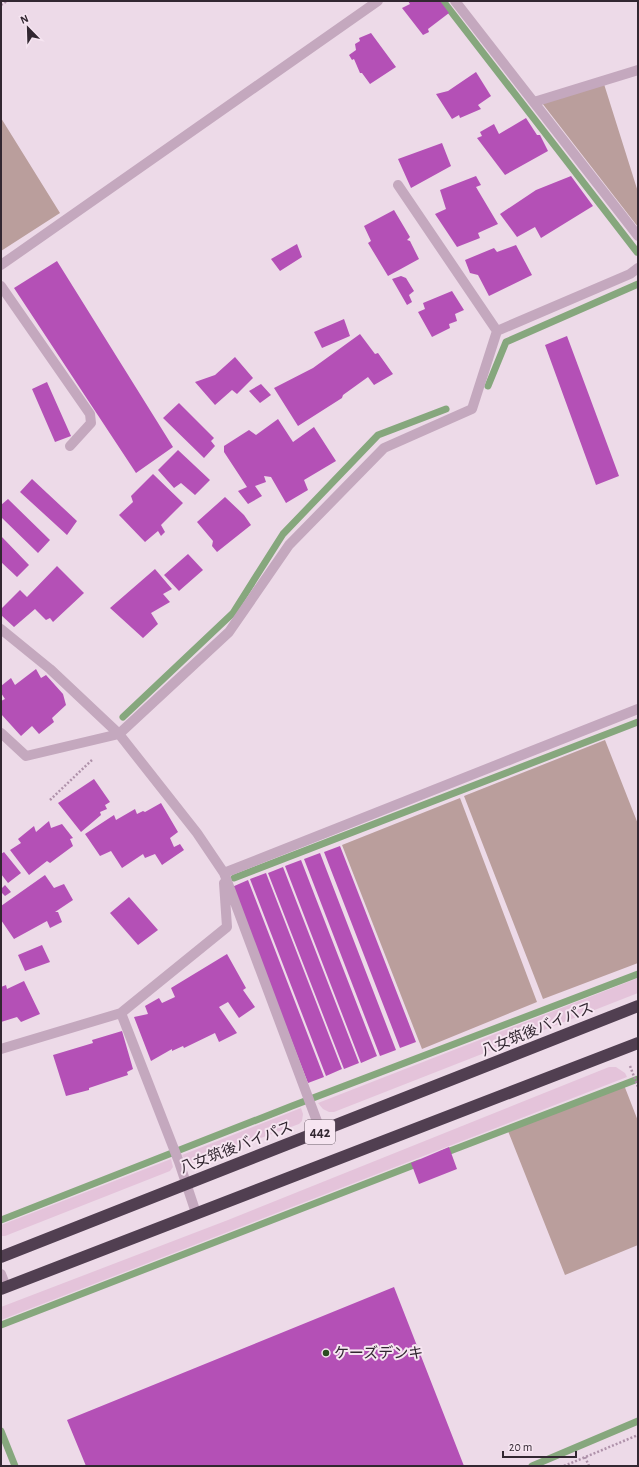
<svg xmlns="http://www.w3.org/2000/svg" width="639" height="1467" font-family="'Alegreya Sans','Noto Sans JP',sans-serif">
	<rect width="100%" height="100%" fill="#eddae8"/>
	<path fill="#ba9e9c" d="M604 84 638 192V227L542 103Z
		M1 118 60 213 1 251Z
		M605 740 638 824V963L543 999 464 796Z
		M460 798 537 1002 422 1049 342 845Z
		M624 1085 638 1121V1245L565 1275 508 1131Z"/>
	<path fill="#e4c3da" d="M638 978V993L334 1112H329L323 1109 318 1103Z
		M609 1067H616L625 1073 627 1077 1 1320V1307L228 1220Z
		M301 1108 303 1114 302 1121 299 1124 190 1164 186 1161 182 1155Z
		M171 1159 173 1167 170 1171 5 1236H1V1225Z"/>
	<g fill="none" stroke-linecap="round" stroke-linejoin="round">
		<path stroke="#86a77d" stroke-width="7" d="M443 1 637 252
			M488 386 506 342 638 284
			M123 717 233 613 283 534 378 435 446 409
			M234 878 638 722
			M442 1154 638 1079
			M1 1220 292 1106 638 974
			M1 1325 419 1163
			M1 1431 15 1466
			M532 1466 638 1421"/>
	</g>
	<path fill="#b450b6" d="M408 1H440L449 13 428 29 429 32 423 35 402 8 410 4Z
		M371 33 396 67 370 84 362 73H360L354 59 352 60 349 55 356 50 355 44 360 41 359 38Z
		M476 72 491 96 478 105 481 109 460 118 459 115 452 119 436 94 448 91Z
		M526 118 537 135H540L548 151 505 175 477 138 482 136 480 132 494 124 499 134Z
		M442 143 451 166 411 188 398 159Z
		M476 176 481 185 476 187 498 224 478 233 480 238 457 247 435 214 446 209 440 190Z
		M571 176 593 206 541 238 535 227 517 237 500 214 536 190Z
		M394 210 410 237 407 240 410 241 419 259 388 276 368 243 371 241 364 226Z
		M297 244 302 257 280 271 271 259Z
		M516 245 532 275 489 296 478 275 470 273 465 260 494 248 497 252Z
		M57 261 173 447 136 473 14 288Z
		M401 276 406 278 414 291 409 295 412 302 407 305 392 279Z
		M452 291 464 310 455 314 457 321 449 324 450 328 432 337 418 312 425 309 423 303Z
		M344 319 350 336 322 348 314 332Z
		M360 334 375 354 378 353 393 374 374 385 368 377 343 395 342 398 298 426 274 388 313 368Z
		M567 336 619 476 596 485 545 345Z
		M235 357 253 378 237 394 232 390 215 405 195 382 215 375Z
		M47 382 71 436 55 442 32 389Z
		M261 384 271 395 260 403 249 391Z
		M179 403 214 438 211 441 215 446 204 458 163 418Z
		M278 419 293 442 314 427 336 461 304 480 308 490 286 503 271 477 264 476 266 482 255 486 262 496 248 504 238 491 247 487 224 452V446L249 430 256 435Z
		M178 450 210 480 195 495 181 483 174 488 158 470Z
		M153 474 183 503 161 525 165 532 161 536 158 531 145 542 119 515 133 502 131 496Z
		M32 479 77 521 67 535 20 492Z
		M225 497 244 515 251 525 217 552 212 546 213 541 197 522Z
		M8 499 50 540 38 553 1 517V505Z
		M1 536 29 565 17 577 1 562Z
		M188 554 203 570 179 591 164 575Z
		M57 566 84 593 53 622 50 618 46 620 35 609 14 627 1 615V609L20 590 27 597Z
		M155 569 172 589 163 594 170 602 151 613 158 624 143 638 110 608Z
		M36 669 41 678 46 675 63 694 66 705 52 718 54 722 39 734 32 726 21 736 1 714V701L5 699 1 693V686L11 678 15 685Z
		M94 779 110 802 105 805 107 809 100 812 101 815 81 832 58 803Z
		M161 803 178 832 170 838 174 847 180 844 184 850 162 865 155 854 145 858 143 854 122 868 111 851 100 856 85 834 114 815 116 820 135 809 137 814 143 811 145 812Z
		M49 821 51 828 62 824 73 838 70 839 73 846 50 863 47 861 29 875 10 850 21 843 18 839 34 826 36 832Z
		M340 846 416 1042 400 1048 324 852Z
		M4 852 21 873 8 883 1 874V854Z
		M320 853 396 1050 380 1056 304 859Z
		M301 860 377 1056 361 1063 285 866Z
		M283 867 359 1063 344 1069 268 873Z
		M266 873 342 1069 326 1076 250 879Z
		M45 875 54 888 64 884 73 900 55 912H58L62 922 50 928 47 921 14 939 1 920V906Z
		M248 880 324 1077 308 1083 232 887Z
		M5 885 11 892 5 896 1 892V889Z
		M129 897 158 930 138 945 110 913Z
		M42 945 50 962 25 971 18 955Z
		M227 954 246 988 243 990 255 1007 239 1018 228 1002 219 1007 237 1033 219 1042 215 1033 184 1048 183 1046 172 1051V1049L151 1061 134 1017 148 1014 145 1006 159 998 162 1003 175 997 171 988Z
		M24 981 40 1014 21 1022 17 1017 1 1022V987L6 985 7 989Z
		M122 1031 133 1069 127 1072 128 1075 89 1088V1090L66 1096 53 1055 93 1043 92 1040Z
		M449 1147 457 1169 419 1184 411 1163Z
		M394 1287 464 1466H86L67 1420Z"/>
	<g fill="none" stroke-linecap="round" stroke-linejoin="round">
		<path stroke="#af92aa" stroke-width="2.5" stroke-dasharray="2 2" stroke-linecap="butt" d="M1 5 7 1
			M50 800 93 759
			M630 1066 638 1087
			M585 1457 589 1466
			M564 1466 638 1435"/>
		<path stroke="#c4a8be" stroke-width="10" d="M455 1 638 236
			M534 102 638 70
			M398 185 497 331
			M1 265 378 1
			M1 286 90 414 91 423 70 446
			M1 629 50 669 119 734 197 833 224 873 321 1132
			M1 733 26 756 119 734 229 632 289 545 384 448 472 409 497 331 630 274 638 268
			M224 873 638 709
			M121 1013 179 1162 196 1213
			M1 1049 121 1013 227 927 224 883
			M1 1274 6 1287"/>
		<path stroke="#513f51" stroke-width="12" d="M1 1257 638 1006
			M1 1289 638 1043"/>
	</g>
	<circle fill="#2b4d22" stroke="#f6e5f1" stroke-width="1.5" cx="326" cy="1353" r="4"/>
	<g text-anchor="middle" stroke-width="4" stroke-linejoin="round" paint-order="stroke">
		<rect fill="#f6e5f1" stroke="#6d606b" stroke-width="1" x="305" y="1120" width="30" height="24" rx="3"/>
		<g font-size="14" font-weight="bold" fill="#322731">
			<text x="320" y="1137">442</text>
		</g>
		<g font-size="15" fill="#322731" stroke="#f6e5f1">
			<text transform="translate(537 1029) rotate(-22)" y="5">八女筑後バイパス</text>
			<text transform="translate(236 1147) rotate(-21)" y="5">八女筑後バイパス</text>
		</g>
		<g font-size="15" fill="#322731" stroke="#f6e5f1" text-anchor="start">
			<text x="334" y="1358">ケーズデンキ</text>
		</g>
	</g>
	<rect width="639" height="1467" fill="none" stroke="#322731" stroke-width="4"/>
	<g transform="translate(28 28) rotate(337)" stroke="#f6e5f1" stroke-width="3" paint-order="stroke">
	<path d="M0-3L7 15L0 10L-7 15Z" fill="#322731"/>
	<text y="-6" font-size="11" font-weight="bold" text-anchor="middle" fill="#322731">N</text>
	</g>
	<path d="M503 1451v6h73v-6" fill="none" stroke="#322731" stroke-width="2"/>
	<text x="509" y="1451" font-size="12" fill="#322731" stroke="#f6e5f1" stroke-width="3" paint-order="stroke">20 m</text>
</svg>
